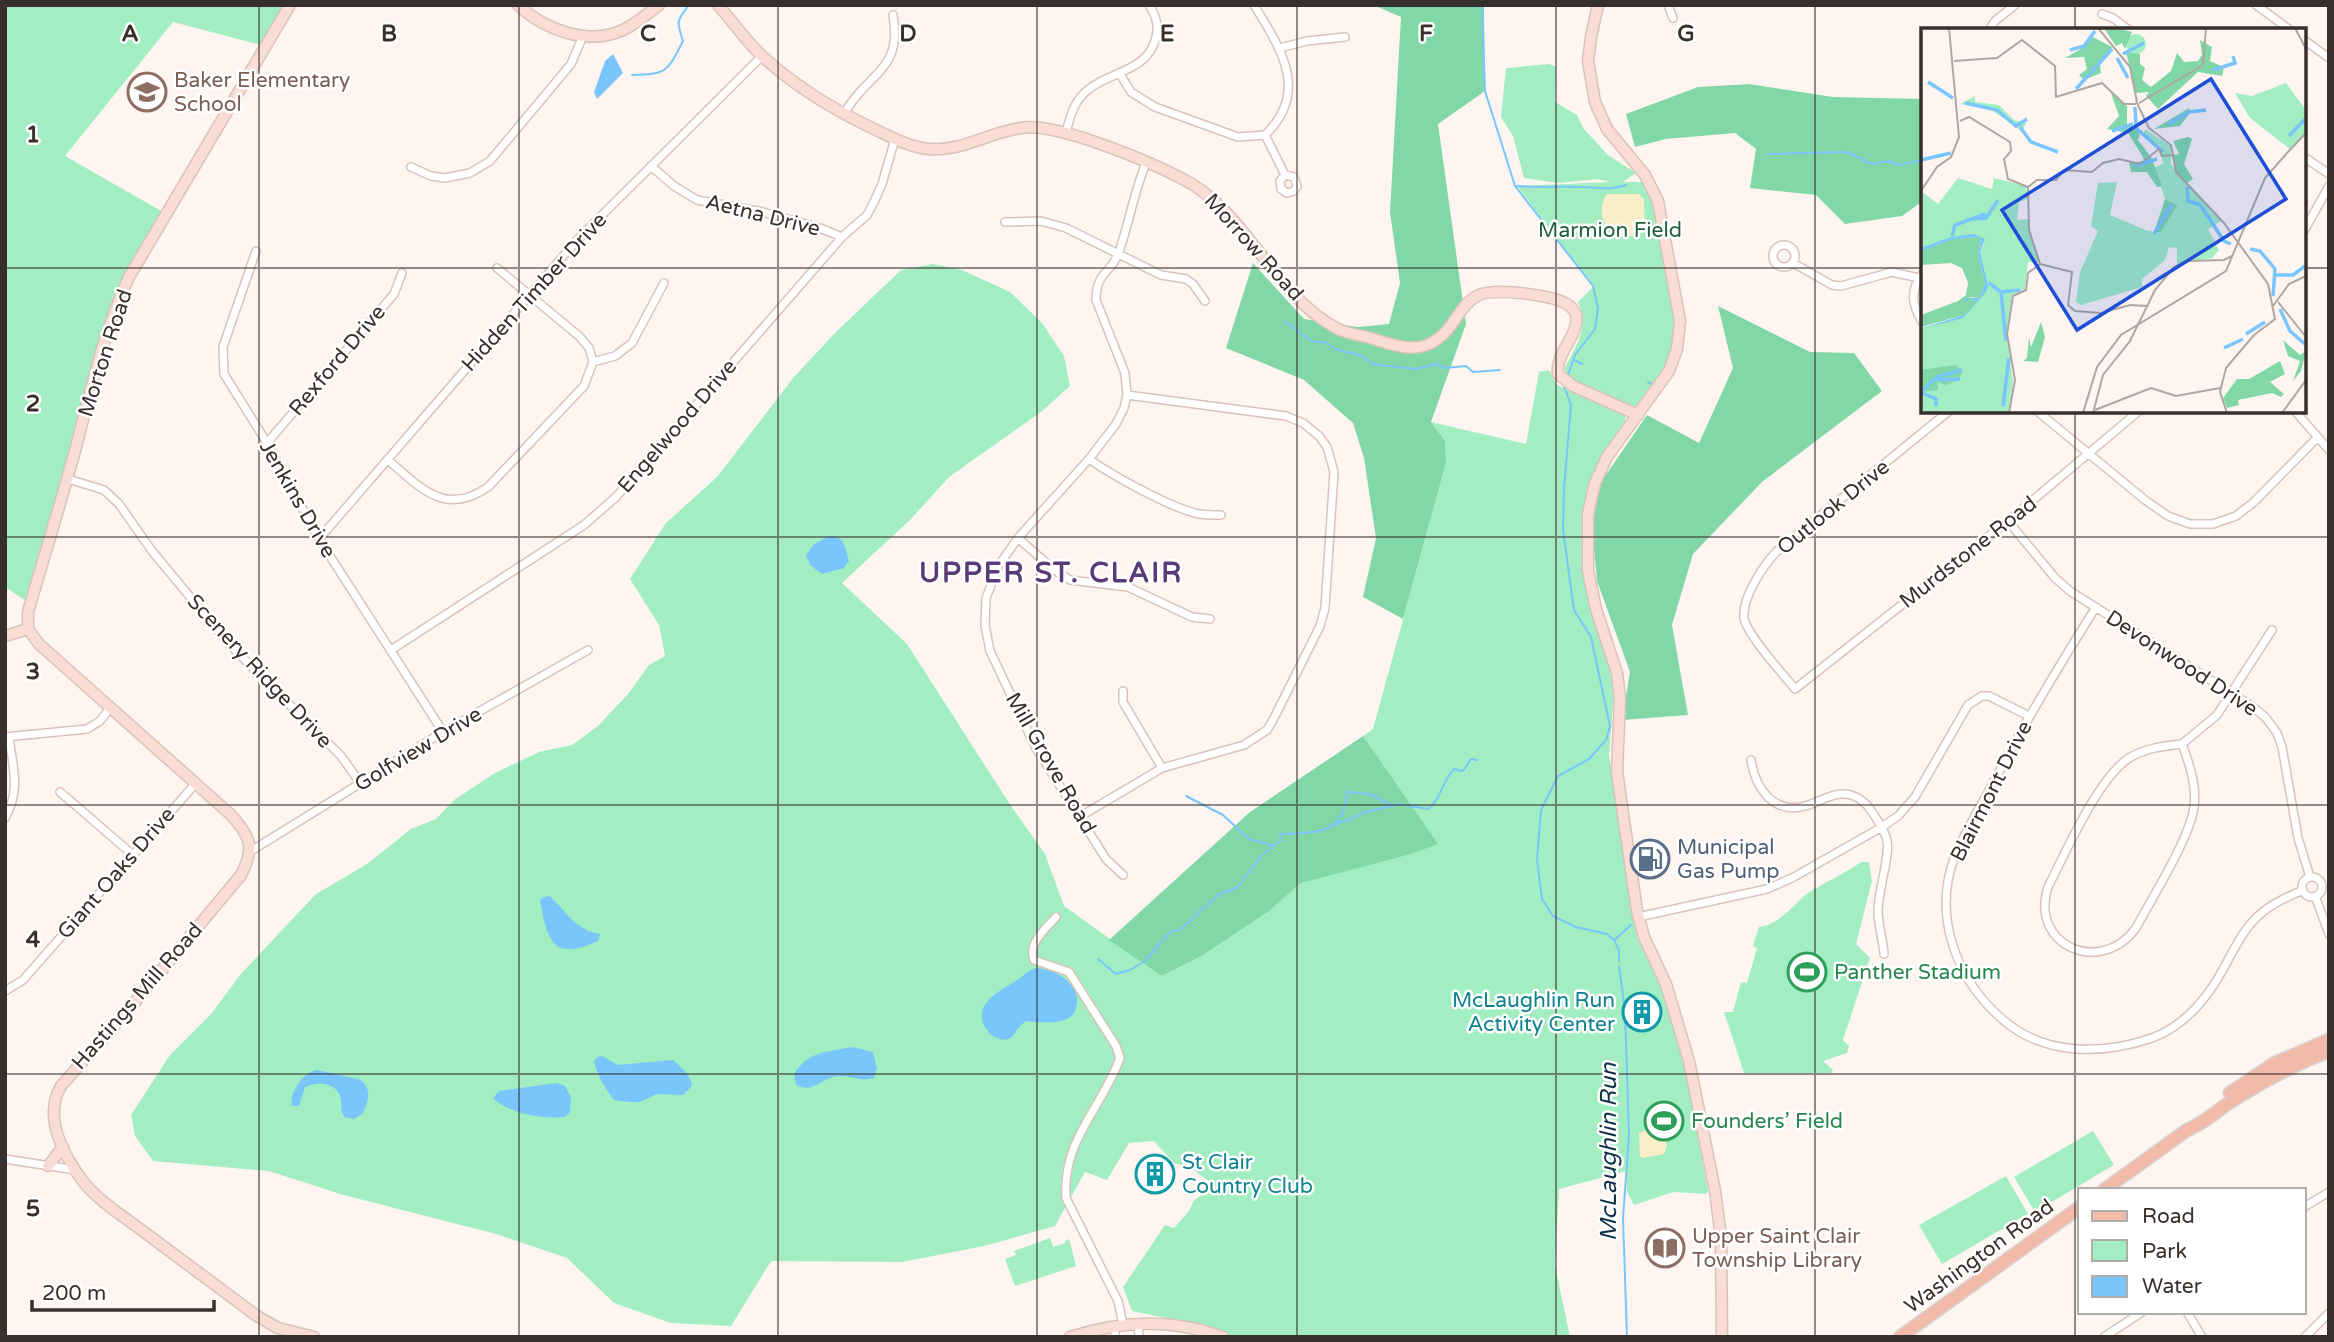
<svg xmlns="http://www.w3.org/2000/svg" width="2334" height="1342" font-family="'Varela Round',sans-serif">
	<rect width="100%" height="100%" fill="#fef5f1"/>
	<path fill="#a2edc1" d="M5 5H285L261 45 173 22 65 156 163 212 112 305 94 355 62 477 26 601 5 587Z
		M1550 64 1556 67 1555 102 1577 115 1583 128 1608 155 1636 173 1623 182H1643L1652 200 1671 292 1676 335 1666 366 1643 403 1631 408 1576 385 1564 369C1576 346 1590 327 1578 302L1593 287 1517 186 1610 182 1598 179 1558 183 1524 178 1513 136 1501 117 1506 68Z
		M933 264 962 270 1010 292 1042 323 1064 356 1070 386 1041 412 949 477 911 519 842 583 907 644 1011 806 1045 854 1064 906 1162 976 1205 954 1268 912 1301 883 1437 844 1363 736 1373 729 1446 463 1445 441 1431 422 1526 444 1539 372 1549 370 1557 385 1625 415V428L1600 461 1587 487 1582 534 1587 595 1606 651 1614 694 1609 755 1637 937 1660 985 1680 1044 1708 1191 1706 1194 1673 1192 1634 1205 1627 1192 1626 1171 1559 1189 1555 1265 1570 1337H1232L1218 1329 1132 1311 1123 1287 1165 1225 1174 1228 1189 1211 1194 1200 1215 1186 1191 1168 1174 1163 1154 1141 1129 1143 1107 1180 1085 1172 1055 1226 984 1246 902 1262 771 1261 731 1326 671 1323 614 1303 567 1258 496 1234 340 1194 269 1171 153 1161 135 1136 131 1115 170 1055 212 1013 240 975 316 894 367 864 411 829 436 819 454 800 495 773 539 752 572 745 599 725 628 694 649 665 665 656 659 625 630 579 666 523 717 477 794 377 836 332 901 270Z
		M1861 862H1869L1872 881 1856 944 1870 958 1843 1040 1849 1046 1847 1053 1823 1061 1833 1070 1831 1073H1744L1724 1012H1733L1741 982 1747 983 1757 948 1753 946 1759 927C1778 926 1794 904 1808 893 1825 882 1844 874 1861 862Z
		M2093 1131 2114 1165 2035 1212 2014 1177Z
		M2006 1176 2028 1214 1942 1264 1919 1225Z
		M1050 1238 1053 1247 1065 1243V1241L1069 1239 1076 1266 1015 1286 1005 1259 1016 1255 1014 1251Z"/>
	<path fill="#82d7a7" d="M1373 5H1484L1485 91 1438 124 1466 324 1431 422 1445 441 1446 463 1403 619 1363 597 1376 538 1364 458 1353 423 1304 380 1226 348 1253 263 1304 319 1358 327 1389 324 1400 283 1390 212 1401 17Z
		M1749 84 1833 97 1923 99V201L1902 216 1845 224 1816 195 1750 188 1756 149 1735 133 1666 139 1635 147 1626 114 1698 87Z
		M1718 306 1810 352 1854 353 1882 391 1762 482 1693 554 1672 625 1688 715 1622 720 1630 672 1597 581 1592 527 1601 482 1647 415 1699 443 1733 368Z
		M1363 736 1438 844 1411 854 1301 883 1268 912 1205 954 1162 976 1109 940 1250 812Z"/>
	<path fill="#f8eec8" d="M1607 194H1639L1644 199 1645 230C1619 249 1589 220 1607 194Z
		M1652 1128 1658 1129 1665 1136 1667 1146 1664 1154 1643 1158 1640 1156 1639 1133Z"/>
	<path fill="#79c6fc" d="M613 54 623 73 597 99 594 92 605 61Z
		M830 536C846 537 845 549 849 561L844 568 822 574 810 565 806 555 814 544Z
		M550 896 574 922 588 931 600 934 598 941C551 963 547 938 540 900L543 897Z
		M1036 968C1053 969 1073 979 1077 997 1078 1002 1076 1009 1074 1014 1062 1026 1042 1022 1026 1021 1012 1031 1014 1048 991 1035 966 1007 997 993 1017 980 1024 976 1028 970 1036 968Z
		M853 1047 873 1052 877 1068 874 1078C859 1083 847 1073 833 1077 819 1081 812 1093 796 1085L794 1074C809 1050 829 1052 853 1047Z
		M602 1056 618 1065 673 1060C681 1067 691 1075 692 1086L683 1095 657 1094 640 1102H631L614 1100C605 1088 597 1075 594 1061L597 1057Z
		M317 1070 358 1079C373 1087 369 1101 362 1114L354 1119 345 1117C340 1111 342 1109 341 1101 339 1082 319 1081 305 1087L299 1106H292C289 1092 303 1073 317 1070Z
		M557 1083 565 1086 571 1097 570 1112 565 1117C544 1119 509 1114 493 1098L499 1091Z"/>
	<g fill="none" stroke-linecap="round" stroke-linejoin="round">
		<path stroke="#79c6fc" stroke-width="2" d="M1482 5 1485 91 1515 186 1593 286 1598 308 1595 329 1575 355 1568 375
			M632 75C668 74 667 72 683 41 676 21 677 20 689 5
			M1768 154 1847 152 1872 164 1889 161 1898 165 1923 160
			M1517 186C1539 188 1560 186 1583 187 1597 187 1612 191 1626 185
			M1285 321 1313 342H1325L1335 349 1362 356 1372 364 1415 369 1437 364 1445 368 1466 366 1473 372 1500 370
			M1574 360 1582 364
			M1648 382 1654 386
			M1564 386 1571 405 1564 489 1563 530 1574 610 1591 637 1610 726 1606 740 1589 759 1558 776 1541 810 1537 859 1542 899 1553 916 1576 927 1607 934 1614 940 1619 950V961
			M1186 796 1223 815 1249 839 1272 845
			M1332 826C1341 821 1356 819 1362 813L1399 804 1428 809C1442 798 1441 783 1454 769L1463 771 1471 759 1477 760
			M1614 940 1631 925
			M1098 959 1116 974 1130 970 1145 961 1170 932 1181 929 1218 895 1238 887 1261 856 1281 840 1280 834C1300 834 1332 835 1342 814 1345 808 1345 799 1347 792L1370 794 1393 806
			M1619 966 1625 1011 1629 1136 1623 1218 1627 1337"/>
		<defs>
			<path id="street" d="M1668 5 1673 18
				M2256 5 2290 30
				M2102 14 2113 18 2129 30
				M1989 30 1995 21 2015 5
				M2304 40 2329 58
				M1280 48 1307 41 1345 37
				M1120 74 1131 92 1155 107 1238 137 1265 135C1310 92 1281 49 1254 5
				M844 114C867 72 903 72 893 15
				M1066 132C1071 115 1074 100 1089 89 1111 71 1149 71 1156 37 1159 25 1156 15 1149 5
				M1265 135 1285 175 1294 177 1297 186 1294 191 1287 193 1281 189 1280 181 1285 175
				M2304 157 2329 174
				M651 166 674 186 697 200 763 212 820 228 842 237
				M411 167 431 176 445 178 470 173 490 161 571 64 583 36
				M1005 222 1041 221 1066 228 1161 275 1186 279 1193 284 1205 301
				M2304 231 2329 186
				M1773 256a11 11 0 1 1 22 0a11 11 0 1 1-22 0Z
				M256 251 223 347 224 374 267 443 319 539 443 732
				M1793 263 1832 285 1841 286 1892 272 1919 278
				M1923 273C1909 290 1912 306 1923 323
				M593 362 615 356 632 343 664 283
				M1949 411 1777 551C1763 566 1742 597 1744 618 1747 635 1783 674 1795 689L2008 521 2139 411
				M2037 411 2145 500 2168 516 2190 524H2213L2236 516 2254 502 2317 438
				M2295 411 2329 450
				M267 443 394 294 402 273
				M1089 459C1113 476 1171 508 1199 514 1206 515 1214 515 1221 515
				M388 460C421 488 445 517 488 487L584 386 593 362 589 348 580 337 497 268
				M68 479 104 490 119 504 152 551 229 644 341 756 361 784
				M2008 521 2055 578 2070 591 2253 707 2266 718 2277 733 2282 747 2298 838 2310 877
				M1018 538 1053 569 1070 580 1128 587 1192 617 1210 619
				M319 539 578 239 762 56
				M2096 607C2062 661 2029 715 1999 772 1985 799 1967 827 1955 856 1932 915 1956 979 2002 1019 2044 1056 2102 1055 2152 1038 2187 1025 2212 992 2228 960 2236 946 2242 932 2254 920 2268 905 2285 898 2303 890
				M391 650 584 525 616 497 842 237 867 215 874 202 882 184 895 139
				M1123 691V702L1162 768
				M5 737 87 729 100 721 110 708
				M2182 744C2189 763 2197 785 2194 807 2190 838 2152 898 2136 928 2100 977 2029 945 2048 887 2066 852 2098 778 2129 758 2146 748 2163 746 2182 744Z
				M2182 744 2217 715 2272 630
				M1751 760C1755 787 1773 815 1805 806 1817 803 1828 795 1841 794 1854 793 1865 801 1872 812 1878 821 1885 830 1887 841 1890 858 1878 890 1878 911 1878 925 1883 939 1884 954
				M60 792 132 854
				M1081 816 1162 768 1244 745 1267 730 1273 720 1320 626 1325 608 1334 472 1327 447 1319 436 1303 423 1286 416 1127 395
				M5 818C21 790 13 768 9 738
				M251 851 443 732 588 650
				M1123 875 1106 859 1036 748 990 651 985 625 986 598 999 565 1018 538 1089 459 1116 424 1124 408 1127 395 1125 373 1096 300C1096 271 1112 273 1119 252 1129 223 1134 192 1146 163
				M2302 887a10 10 0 1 1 20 0a10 10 0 1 1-20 0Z
				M2315 896 2329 934
				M1056 917C1045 929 1028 943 1034 960L1069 972 1116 1046 1120 1058C1102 1108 1062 1140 1066 1198L1118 1301 1123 1324
				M1638 917 1767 889 1792 878 1882 827 1898 816 1915 797 1968 705 1982 696H1989L2029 716
				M5 991 23 980 196 783
				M5 1159 76 1170
				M2304 1207 2329 1192
				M2187 1312 2202 1337
				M1138 1323 1139 1337
				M1115 1337V1325
				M2104 1337 2142 1312
				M2305 1337 2329 1313"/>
			<path id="secondary" d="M518 5C545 30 588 46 623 30 636 24 647 14 659 5
				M718 5C733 22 747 42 763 57 796 87 834 110 874 129 891 137 909 147 929 149 961 152 990 132 1021 128 1056 122 1148 161 1181 178 1248 211 1271 293 1336 328 1345 333 1357 335 1367 337 1384 342 1405 351 1424 346 1453 337 1456 307 1477 296 1492 287 1549 295 1565 303 1570 305 1573 309 1576 314 1580 336 1555 352 1558 374L1573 386 1638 415
				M1598 5 1591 37 1588 61 1595 102 1607 129 1645 175 1658 201 1680 321 1677 349 1669 371 1607 457 1595 483 1588 513V571L1596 609 1617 673 1620 699 1617 772 1637 911 1644 937 1666 984 1689 1061 1715 1191 1721 1237 1722 1337
				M28 629 39 644 231 815C251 837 255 848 241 875L125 1014 61 1086C43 1116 63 1154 82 1180 97 1200 120 1214 140 1229 179 1258 218 1287 257 1316L278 1328 314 1337
				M5 636 28 629V612C44 557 61 502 76 447 91 389 104 331 129 277L290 5
				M48 1166 63 1147
				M1070 1337C1120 1321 1173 1318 1223 1337"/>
			<path id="primary" d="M2230 1093 2275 1063 2329 1040
				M2104 1190 2187 1130C2205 1123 2216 1111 2232 1101 2263 1081 2295 1064 2329 1051
				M1900 1337 2080 1207"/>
		</defs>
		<use href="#street" stroke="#d9c3b9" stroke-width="10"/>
		<use href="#secondary" stroke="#d9c3b9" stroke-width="13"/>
		<use href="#primary" stroke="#d7d5d5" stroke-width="15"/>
		<use href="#street" stroke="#fff" stroke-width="7"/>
		<use href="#secondary" stroke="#f9dcd4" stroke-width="10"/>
		<use href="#primary" stroke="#f2baa9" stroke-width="12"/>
	</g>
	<path fill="none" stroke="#372f2b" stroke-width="2" stroke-opacity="0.55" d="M259 5V1337M519 5V1337M778 5V1337M1037 5V1337M1297 5V1337M1556 5V1337M1815 5V1337M2075 5V30M5 268H1923M2304 268H2329M2075 411V1337M5 537H2329M5 805H2329M5 1074H2329"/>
	<defs>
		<symbol id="school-ring" viewBox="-11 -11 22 22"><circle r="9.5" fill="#fff" stroke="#8d6e63" stroke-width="1.5"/><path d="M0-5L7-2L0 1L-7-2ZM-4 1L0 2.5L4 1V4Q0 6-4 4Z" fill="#8d6e63"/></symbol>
		<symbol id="fuel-ring" viewBox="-11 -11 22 22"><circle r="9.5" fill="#fff" stroke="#5c6f8a" stroke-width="1.5"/><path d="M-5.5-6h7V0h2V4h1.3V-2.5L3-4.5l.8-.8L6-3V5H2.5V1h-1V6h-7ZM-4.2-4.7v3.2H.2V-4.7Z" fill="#5c6f8a"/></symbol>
		<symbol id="stadium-ring" viewBox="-11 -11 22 22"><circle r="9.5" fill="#fff" stroke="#2e9e5b" stroke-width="1.5"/><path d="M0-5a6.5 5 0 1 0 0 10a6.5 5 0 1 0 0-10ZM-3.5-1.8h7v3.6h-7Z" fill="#2e9e5b"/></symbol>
		<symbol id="building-ring" viewBox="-11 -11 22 22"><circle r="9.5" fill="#fff" stroke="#0f9aa8" stroke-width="1.5"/><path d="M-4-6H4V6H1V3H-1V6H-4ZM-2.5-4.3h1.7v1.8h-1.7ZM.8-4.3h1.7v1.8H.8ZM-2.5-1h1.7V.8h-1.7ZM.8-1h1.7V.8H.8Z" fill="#0f9aa8"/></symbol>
		<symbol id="library-ring" viewBox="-11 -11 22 22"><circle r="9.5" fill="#fff" stroke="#8d6e63" stroke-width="1.5"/><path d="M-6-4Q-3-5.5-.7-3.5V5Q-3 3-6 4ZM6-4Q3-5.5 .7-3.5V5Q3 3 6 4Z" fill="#8d6e63"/></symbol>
	</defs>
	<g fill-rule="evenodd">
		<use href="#school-ring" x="125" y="70" width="44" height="44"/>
		<use href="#fuel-ring" x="1628" y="837" width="44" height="44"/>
		<use href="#stadium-ring" x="1785" y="950" width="44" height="44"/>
		<use href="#building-ring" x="1620" y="990" width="44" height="44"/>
		<use href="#stadium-ring" x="1642" y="1099" width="44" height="44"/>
		<use href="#building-ring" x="1133" y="1152" width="44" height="44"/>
		<use href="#library-ring" x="1643" y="1226" width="44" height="44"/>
	</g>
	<g text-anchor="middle" stroke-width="5" stroke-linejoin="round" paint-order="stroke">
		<g font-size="21" fill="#785e54" stroke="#fff" text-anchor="start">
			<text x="174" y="87">Baker Elementary<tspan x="174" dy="24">School</tspan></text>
			<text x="1692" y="1243">Upper Saint Clair<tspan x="1692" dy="24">Township Library</tspan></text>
		</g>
		<g font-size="21" fill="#372f2b" stroke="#fff">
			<text transform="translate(763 215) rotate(14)" y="7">Aetna Drive</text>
			<text transform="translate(1254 247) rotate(48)" y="7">Morrow Road</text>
			<text transform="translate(534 292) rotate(-48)" y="7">Hidden Timber Drive</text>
			<text transform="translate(105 353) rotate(-72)" y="7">Morton Road</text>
			<text transform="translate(337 360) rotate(-50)" y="7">Rexford Drive</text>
			<text transform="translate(677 426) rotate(-49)" y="7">Engelwood Drive</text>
			<text transform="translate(298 499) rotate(60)" y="7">Jenkins Drive</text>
			<text transform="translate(1833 507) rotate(-39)" y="7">Outlook Drive</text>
			<text transform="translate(1968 552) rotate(-38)" y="7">Murdstone Road</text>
			<text transform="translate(2182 663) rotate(33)" y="7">Devonwood Drive</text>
			<text transform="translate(260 671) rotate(47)" y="7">Scenery Ridge Drive</text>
			<text transform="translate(418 749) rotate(-31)" y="7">Golfview Drive</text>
			<text transform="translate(1051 763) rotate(60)" y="7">Mill Grove Road</text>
			<text transform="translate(1991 791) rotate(-63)" y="7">Blairmont Drive</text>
			<text transform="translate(116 873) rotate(-49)" y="7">Giant Oaks Drive</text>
			<text transform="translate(137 996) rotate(-49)" y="7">Hastings Mill Road</text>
			<text transform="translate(1979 1256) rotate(-36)" y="7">Washington Road</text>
		</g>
		<g font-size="21" fill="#205e3f" stroke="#fff">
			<text x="1610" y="237">Marmion Field</text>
		</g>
		<g font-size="21" fill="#4e5e75" stroke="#fff" text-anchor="start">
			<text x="1677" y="854">Municipal<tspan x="1677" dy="24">Gas Pump</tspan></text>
		</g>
		<g font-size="21" fill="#27864d" stroke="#fff" text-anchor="start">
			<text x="1834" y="979">Panther Stadium</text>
			<text x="1691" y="1128">Founders’ Field</text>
		</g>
		<g font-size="21" fill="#0d838f" stroke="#fff" text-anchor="end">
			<text x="1615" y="1007">McLaughlin Run<tspan x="1615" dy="24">Activity Center</tspan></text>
			<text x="1182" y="1169" text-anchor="start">St Clair<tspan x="1182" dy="24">Country Club</tspan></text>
		</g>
		<g font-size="23" font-style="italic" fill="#113348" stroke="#fff">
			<text transform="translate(1608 1152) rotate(-90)" y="8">McLaughlin Run</text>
		</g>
		<g font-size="28" font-weight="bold" letter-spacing="2" fill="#593c77" stroke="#fff">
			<text x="1051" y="582">UPPER ST. CLAIR</text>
		</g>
	</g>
	<g transform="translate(1921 28)">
		<rect width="385" height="385" fill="#fef5f1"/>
		<path d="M205 16a10 10 0 1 1 20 0a10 10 0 1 1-20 0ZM365 55 385 82V104L369 121 329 90 314 65 331 68ZM54 68V74L78 77 93 92 105 95 101 103 68 80 39 76ZM224 101 250 118V136L300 193 287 201 298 222 291 230 256 236V220L248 219 244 232 221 251V259L160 277 155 274 159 244 177 203 170 198 177 155 196 154 189 187 227 203 240 204 257 177 244 171 233 139 242 136 239 118 222 108ZM37 150 71 161 73 150 105 158 107 171 98 174 96 192 107 191 117 234H107L104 261 91 267 86 302 92 355 88 385H3L0 377V300L43 287 65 259 58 225 63 216 52 207 0 221V163L17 176Z" fill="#a2edc1"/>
		<path d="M195 0 211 4 204 21 201 15 195 18 184 2ZM170 8 191 19 179 37 180 45 163 52 158 47 166 41 163 29 144 30 165 18ZM279 12 291 19 289 33 303 39 301 48 277 44 237 81 225 68 228 64 215 65 205 24 219 26V36L224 40 221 52 230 59 250 43 256 25 263 34 277 33 281 27ZM190 65 206 78V96H212L219 107 217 112 230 129 241 158 236 159 226 144H210L208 135 223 133 222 129 207 105 186 101 198 88ZM268 80 269 85 259 98 233 101ZM267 109 271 111 263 136 272 151 266 155 256 144 252 127 258 126 252 113ZM244 171 257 177 240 204H233ZM60 209 57 226 64 255 59 270 46 269 57 272 43 287 0 299V287L37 273 45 267 47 255 41 240 30 235 0 237V223L32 211ZM120 294 124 309 117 334 102 333 106 330 108 309 110 319ZM362 312 379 327 385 323 380 343 372 353 379 333 367 328ZM359 333 364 346 349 354 363 366 360 369 351 365 317 372 318 377 306 380 302 370 316 351H328ZM34 337 41 342 39 351 25 357 16 354 17 362 0 364V342Z" fill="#82d7a7"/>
		<path d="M53 206 64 211 59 224 67 258 65 264 42 290 0 301 43 287 56 273 48 270 44 275 45 270H59L64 255 57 226 60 209 32 211 1 223 0 220 30 209Z" fill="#79c6fc"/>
		<path fill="none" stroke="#79c6fc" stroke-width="3.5" d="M149 22 163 18 174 3M202 26 223 15M196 30 207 50M292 42 314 35 312 28M7 54 32 70M155 61 191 21M44 75 76 82 95 98 106 91M214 79 215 100 242 124M248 96 268 84 285 82M99 99 110 114 137 124M191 103 212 96M368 108 385 90M0 132 30 125M214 138 236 131M266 159 267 173 280 177M280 178 303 213 310 216M53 191 65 190 77 172M233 206 251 176M31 208 34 197 64 186M329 221 339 223 354 241 352 268M355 247H372L384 238M68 255 80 264 99 262M80 264 85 313M359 281 369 303 385 317M325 306 344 294M303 320 322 311M16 352 39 351M0 364 16 349 41 342M1 365 15 371V378M82 378 88 330"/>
		<path fill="none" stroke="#aea6a2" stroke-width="2" d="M177 0 209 39 216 74M374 0 385 21M33 33 76 30 101 12 134 38 135 69 181 55 203 76H215M215 73 228 100 250 117 255 144 303 195 347 256 354 291 333 307 305 340 299 364 306 385M218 75 282 37 285 0M39 93 48 89 89 114 90 123 83 131 87 151 107 159 116 152H135L143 142 171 144 182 135 198 131 219 136 238 121 241 128 251 127M365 126 385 105M0 163 16 139 30 129 38 109 28 0M119 236 151 244 147 277 154 283 180 285 209 277 227 278M357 274 385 309M352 278 368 256 385 248M174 382 230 360 255 368 299 360M88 385 94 352 86 306 92 268 105 262 107 245 119 236 108 202 107 159M162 385 176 339 200 307 305 243 344 150 367 124M172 385 182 347 209 313 234 262 253 239 265 233 303 232 311 228M361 385 385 352"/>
		<path fill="#1d4ed8" fill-opacity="0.15" stroke="#1d4ed8" stroke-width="3.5" d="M290 51 365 171 156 302 81 182Z"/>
		<rect width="385" height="385" fill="none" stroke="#372f2b" stroke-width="3.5"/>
	</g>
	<g font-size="23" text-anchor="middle" font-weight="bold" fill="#372f2b" stroke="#fff" stroke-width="5" stroke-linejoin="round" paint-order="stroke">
		<text x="130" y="41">A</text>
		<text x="389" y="41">B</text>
		<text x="648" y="41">C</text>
		<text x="908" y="41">D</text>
		<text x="1167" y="41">E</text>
		<text x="1426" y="41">F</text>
		<text x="1686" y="41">G</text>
		<text x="33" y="142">1</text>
		<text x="33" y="411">2</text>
		<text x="33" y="679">3</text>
		<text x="33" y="947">4</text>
		<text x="33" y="1216">5</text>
	</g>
	<rect width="2334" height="1342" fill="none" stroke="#372f2b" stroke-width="14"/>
	<rect x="2078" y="1188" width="228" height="126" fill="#ffffff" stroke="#afacaa" stroke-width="2"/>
	<rect x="2092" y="1211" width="35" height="10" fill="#f2baa9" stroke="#afacaa" stroke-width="2"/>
	<text x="2142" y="1223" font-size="21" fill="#372f2b">Road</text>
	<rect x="2092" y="1240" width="35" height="21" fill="#a2edc1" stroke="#afacaa" stroke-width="2"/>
	<text x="2142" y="1258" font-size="21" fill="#372f2b">Park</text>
	<rect x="2092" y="1276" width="35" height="21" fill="#79c6fc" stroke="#afacaa" stroke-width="2"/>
	<text x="2142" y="1293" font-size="21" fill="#372f2b">Water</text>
	<path d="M32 1300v10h182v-10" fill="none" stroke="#372f2b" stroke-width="3.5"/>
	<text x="42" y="1300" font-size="21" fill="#372f2b" stroke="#ffffff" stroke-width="5" paint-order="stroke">200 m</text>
</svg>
